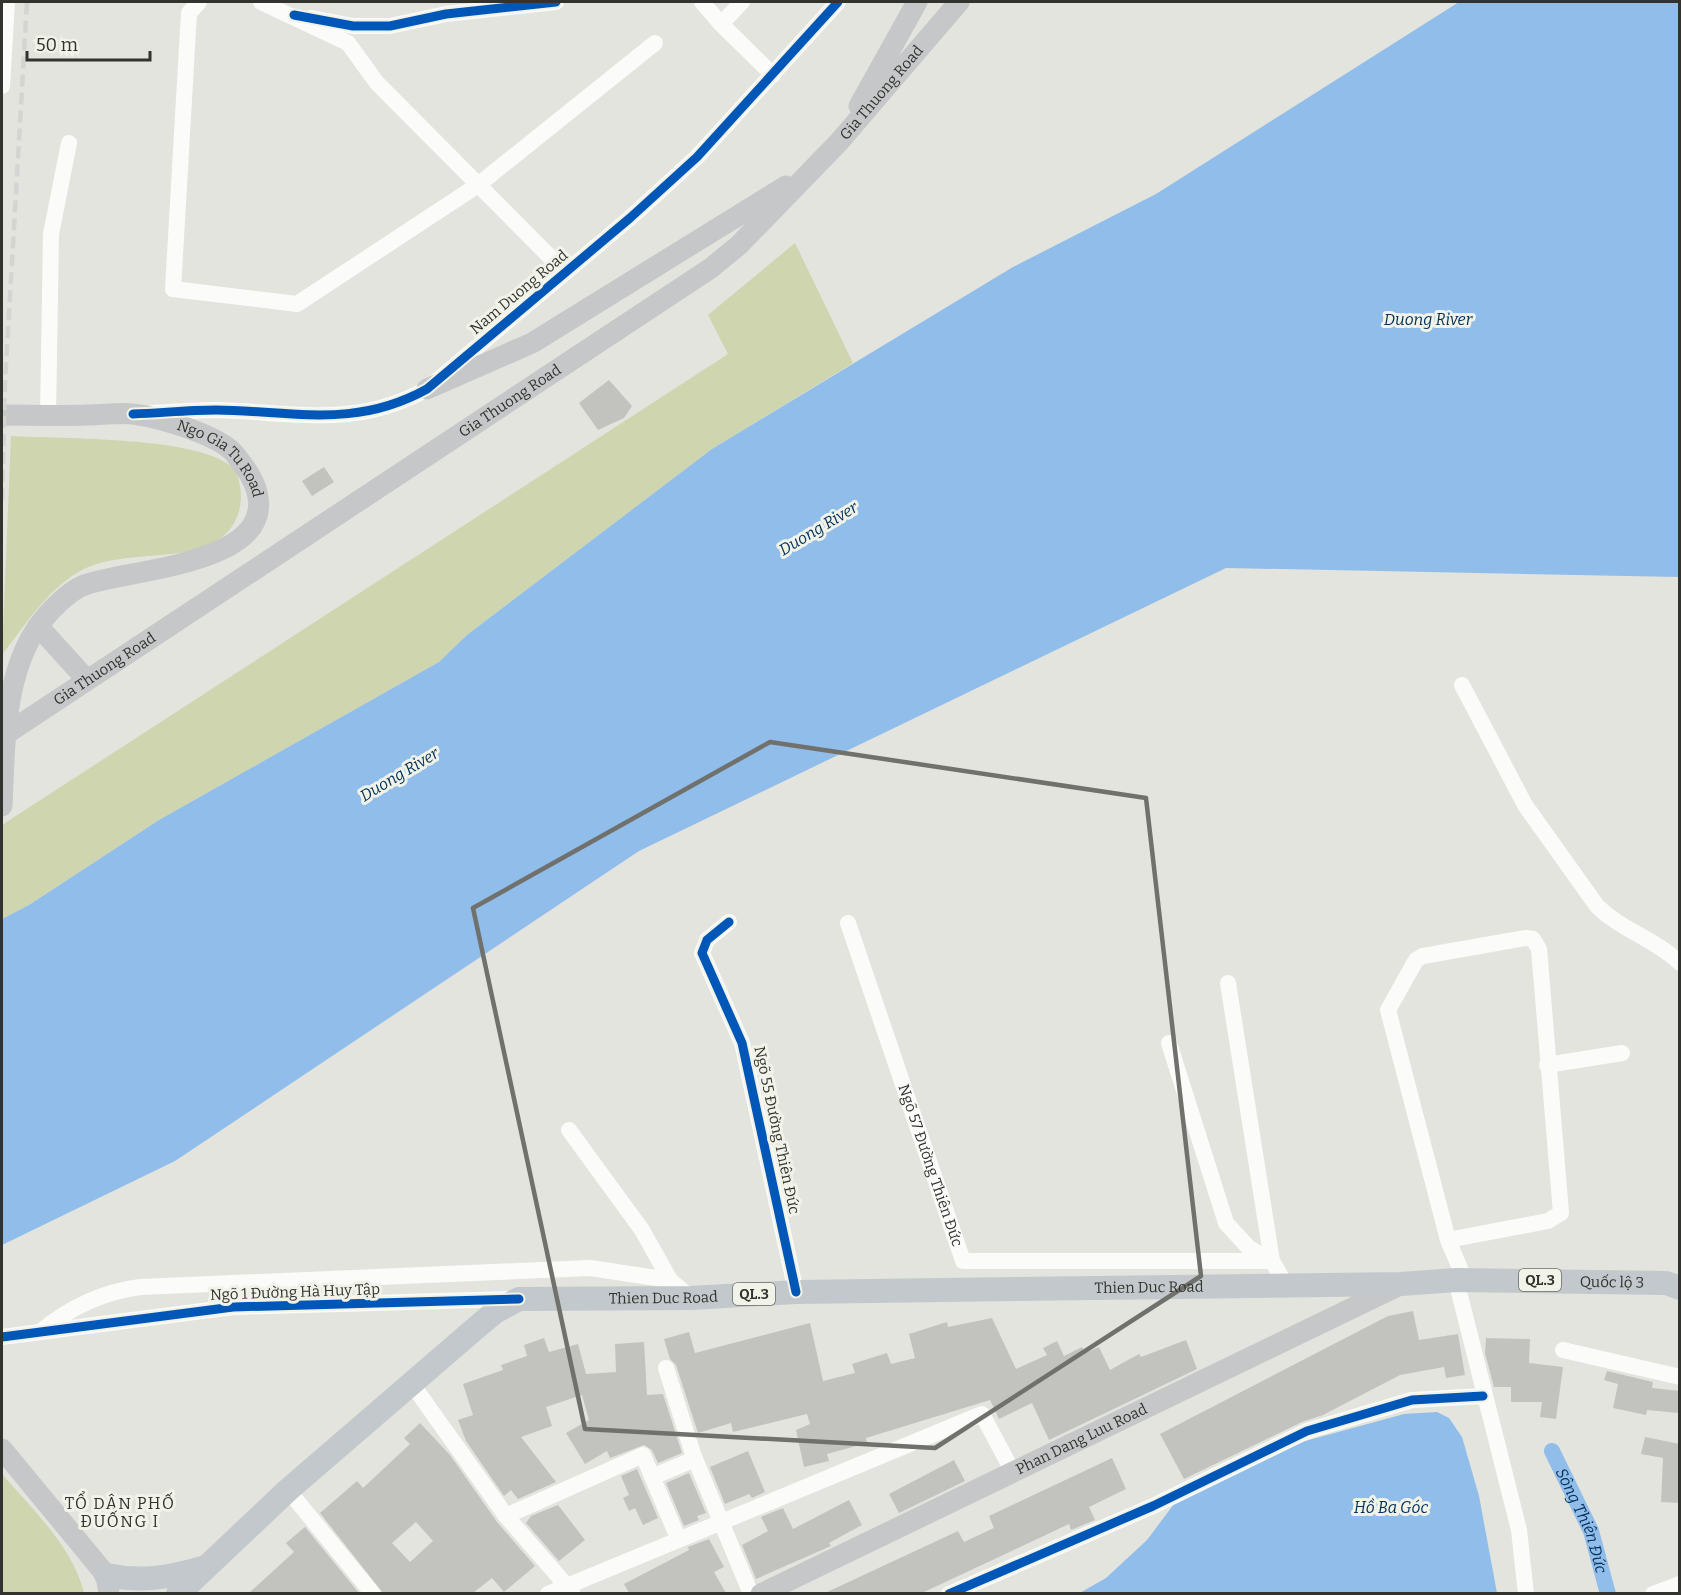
<svg xmlns="http://www.w3.org/2000/svg" width="1681" height="1595" font-family="Bitter,serif">
	<rect width="100%" height="100%" fill="#e3e4de"/>
	<path fill="#cfd5ae" d="M795 243 853 363 712 449 467 635 439 662 159 820 29 905 2 919V825L728 354 708 315Z
		M11 436C59 439 201 436 233 468 239 475 241 489 241 498 240 516 233 530 218 540 199 553 171 554 148 556 128 558 106 559 86 568 50 585 26 624 2 655Z
		M2 1474C32 1509 73 1547 84 1593H2Z"/>
	<path fill="#90bde9" d="M1459 2H1679V577L1226 568 639 851 175 1161 2 1245V919L29 905 159 820 439 662 467 635 712 449 1013 267 1156 194Z
		M1437 1412 1449 1418 1462 1437 1479 1496 1497 1593 1078 1594 1106 1578 1147 1540 1177 1500 1298 1443 1404 1414Z"/>
	<g fill="none" stroke-linecap="round" stroke-linejoin="round">
		<path stroke="#90bde9" stroke-width="16" id="s1" d="M1552 1451 1591 1531 1608 1594"/>
	</g>
	<path fill="#c2c3bf" fill-rule="evenodd" d="M609 380 632 406 624 418 598 430 579 403Z
		M324 467 334 482 312 496 302 481Z
		M1413 1311 1419 1340 1458 1334 1465 1375 1446 1378 1444 1367 1400 1375 1323 1415 1302 1422 1184 1479 1160 1434 1388 1316Z
		M992 1318 1016 1369 1047 1355 1043 1348 1057 1341 1064 1356 1082 1347 1085 1353 1099 1347 1110 1370 1139 1354 1141 1357 1186 1340 1197 1369 1049 1440 1032 1403 999 1419 990 1400 866 1438 867 1443 827 1454 829 1461 804 1467 796 1430 810 1424 807 1414 733 1432 731 1423 698 1433 676 1365 670 1359 664 1339 689 1332 695 1353 810 1323 823 1381 855 1373 852 1364 887 1353 891 1364 915 1358 909 1334 947 1322 948 1327Z
		M544 1338 549 1352 578 1344 586 1374 616 1372 615 1344 644 1342 647 1395 663 1394 682 1453 658 1463 652 1450 644 1445 610 1458 607 1451 585 1464 566 1433 589 1420 582 1395 546 1407 552 1426 521 1437 556 1482 518 1499 511 1490 504 1496 466 1441 458 1420 473 1415 463 1384 503 1370 501 1365 527 1356 524 1345Z
		M1486 1338 1530 1339 1529 1363 1563 1367 1556 1419 1540 1417 1542 1402H1511V1387H1494L1485 1353Z
		M1607 1371 1653 1382 1652 1388 1680 1391 1678 1413 1647 1410 1646 1415 1613 1408 1618 1384 1604 1380Z
		M420 1423 450 1455 497 1522 535 1566 504 1592 492 1578 473 1593H383L320 1513 357 1481 363 1488 410 1444 404 1438ZM416 1522 433 1541 410 1562 392 1543Z
		M1645 1437 1680 1444V1503L1661 1502 1663 1458 1641 1454Z
		M748 1451 765 1492 752 1498 749 1494 725 1504 710 1467Z
		M1112 1458 1126 1489 1089 1507 1095 1520 1071 1530 1069 1524 922 1593H825L958 1531 964 1542 994 1528 989 1516Z
		M954 1460 965 1481 899 1513 889 1494Z
		M637 1469 658 1518 643 1525 635 1508 629 1511 623 1498 629 1495 621 1476Z
		M689 1473 706 1513 697 1516 699 1520 684 1526 666 1483Z
		M849 1500 862 1525 829 1543 831 1546 756 1579 742 1545 768 1531 761 1517 783 1508 793 1529Z
		M558 1505 585 1540 559 1561 526 1523 531 1516Z
		M305 1527 359 1593H249L294 1552 286 1543Z
		M709 1539 724 1567 714 1572 726 1593H629L624 1584 689 1550 688 1547Z"/>
	<g fill="none" stroke-linecap="round" stroke-linejoin="round">
		<g stroke="#fbfbfa" stroke-width="16">
			<path d="M199 2 189 13 173 289 297 304 478 185 655 43"/>
			<path d="M261 2 348 43 377 83 565 272"/>
			<path d="M702 2 721 24 773 75"/>
			<path d="M311 18 353 26H390L446 14 556 2"/>
			<path d="M721 24 742 2"/>
			<path d="M2 86 7 2"/>
			<path d="M152 413C173 412 195 410 216 410 294 412 355 429 427 389L630 218 697 157 838 2"/>
			<path d="M48 416 51 234 69 143"/>
			<path d="M1462 685 1525 805 1597 906C1621 930 1655 939 1680 963"/>
			<path d="M729 922 707 940 702 953 742 1043 796 1292"/>
			<path id="s2" d="M848 923 963 1261H1272L1286 1285"/>
			<path d="M1228 983 1272 1261"/>
			<path d="M1169 1043 1226 1223 1248 1247 1271 1261"/>
			<path d="M1547 1065 1622 1053"/>
			<path d="M569 1130 642 1230 670 1280"/>
			<path d="M1448 1240 1548 1221 1561 1213 1539 949 1533 939 1526 938 1423 956 1416 960 1388 1010 1448 1240 1465 1280"/>
			<path d="M1456 1280 1519 1530 1526 1594"/>
			<path d="M40 1332C69 1308 102 1292 140 1287L590 1268 670 1280 691 1298"/>
			<path d="M2 1337 233 1307 514 1299"/>
			<path d="M1563 1350 1680 1377"/>
			<path d="M666 1368 693 1454 751 1594"/>
			<path d="M412 1384 506 1516 572 1592"/>
			<path d="M652 1477 695 1459"/>
			<path d="M288 1490 373 1594"/>
			<path d="M506 1516 643 1455 678 1538"/>
			<path d="M548 1594 982 1414 1013 1472"/>
			<path d="M949 1594 1153 1506 1307 1431 1412 1400 1483 1396"/>
			<path d="M1653 1594 1680 1584"/>
		</g>
		<g stroke="#c5c7c9" stroke-width="21">
			<path d="M859 106 917 2"/>
			<path d="M427 389 532 343 786 186"/>
			<path id="s3" d="M2 415C30 415 59 416 88 415 103 415 119 412 133 414 158 417 224 436 237 457 245 467 254 480 257 492 276 567 122 569 82 586 69 592 56 605 47 615 3 664 5 744 2 806"/>
			<path d="M38 626 87 680"/>
			<path id="s4" d="M6 734 711 268 739 245 839 142 959 2"/>
			<path d="M2 1449 106 1575 109 1594"/>
			<path id="s5" d="M761 1594 1400 1285"/>
		</g>
		<g stroke="#c2c8cb" stroke-width="24">
			<path d="M106 1575C140 1582 168 1578 202 1568"/>
			<path id="s6" d="M178 1594 288 1490 477 1327 495 1312 519 1299 691 1298 796 1292 1401 1284 1456 1280 1666 1283 1680 1288"/>
		</g>
		<path stroke="#d4d4d2" stroke-width="4.5" stroke-dasharray="12 6" stroke-linecap="butt" d="M2 500 5 383 27 2"/>
		<defs>
			<path id="cycleway" d="M294 15 353 26H390L446 14 556 2
				M133 414C161 413 189 410 216 410 294 411 355 429 427 389L630 218 697 157 838 2
				M729 922 707 940 702 953 742 1043 796 1292
				M2 1337 233 1307 519 1299
				M949 1594 1153 1506 1307 1431 1412 1400 1483 1396"/>
		</defs>
		<use href="#cycleway" stroke="#f1f3e9" stroke-width="13"/>
		<use href="#cycleway" stroke="#0057b8" stroke-width="9"/>
	</g>
	<path fill="none" stroke="#70706c" stroke-width="4.5" stroke-linejoin="round" d="M770 742 1146 798 1201 1276 935 1448 585 1429 473 908Z"/>
	<g text-anchor="middle" stroke-width="6" stroke-linejoin="round" paint-order="stroke">
		<g fill="#f1f3e9" stroke="#6b6c67" stroke-width="1.5">
			<rect x="1519" y="1269" width="42" height="22" rx="4.5"/>
			<rect x="733" y="1283" width="42" height="22" rx="4.5"/>
		</g>
		<g font-size="14" font-weight="bold" fill="#32322f">
			<text x="1540" y="1285">QL.3</text>
			<text x="754" y="1299">QL.3</text>
		</g>
		<g font-size="15" fill="#32322f" stroke="#f1f3e9">
			<text dy="5" stroke="none"><textPath href="#s4" startOffset="1090">Gia Thuong Road</textPath></text>
			<text transform="translate(519 292) rotate(-40)" y="5">Nam Duong Road</text>
			<text dy="5" stroke="none"><textPath href="#s4" startOffset="604">Gia Thuong Road</textPath></text>
			<text dy="5" stroke="none"><textPath href="#s3" startOffset="234">Ngo Gia Tu Road</textPath></text>
			<text dy="5" stroke="none"><textPath href="#s4" startOffset="118">Gia Thuong Road</textPath></text>
			<text transform="translate(777 1130) rotate(78)" y="5">Ngõ 55 Đường Thiên Đức</text>
			<text dy="5" stroke="none"><textPath href="#s2" startOffset="256">Ngõ 57 Đường Thiên Đức</textPath></text>
			<text dy="5" stroke="none"><textPath href="#s6" startOffset="1545">Quốc lộ 3</textPath></text>
			<text dy="5" stroke="none"><textPath href="#s6" startOffset="1082">Thien Duc Road</textPath></text>
			<text transform="translate(295 1292) rotate(-2)" y="5">Ngõ 1 Đường Hà Huy Tập</text>
			<text dy="5" stroke="none"><textPath href="#s6" startOffset="596">Thien Duc Road</textPath></text>
			<text dy="5" stroke="none"><textPath href="#s5" startOffset="356">Phan Dang Luu Road</textPath></text>
		</g>
		<g font-size="16" font-style="italic" fill="#002f58" stroke="#f1f3e9">
			<text x="1428" y="325">Duong River</text>
			<text transform="translate(818 528) rotate(-31)" y="6">Duong River</text>
			<text transform="translate(399 774) rotate(-31)" y="6">Duong River</text>
			<text x="1391" y="1513">Hồ Ba Góc</text>
			<text dy="6" stroke="none"><textPath href="#s1" startOffset="76">Sông Thiên Đức</textPath></text>
		</g>
		<g font-size="16" letter-spacing="1.5" fill="#32322f" stroke="#f1f3e9">
			<text x="120" y="1509">TỔ DÂN PHỐ<tspan x="120" dy="18">ĐUỐNG I</tspan></text>
		</g>
	</g>
	<rect width="1681" height="1595" fill="none" stroke="#32322f" stroke-width="6"/>
	<path d="M27 51v9h123v-9" fill="none" stroke="#32322f" stroke-width="3"/>
	<text x="36" y="51" font-size="18" fill="#32322f" stroke="#f1f3e9" stroke-width="4.5" paint-order="stroke">50 m</text>
</svg>
